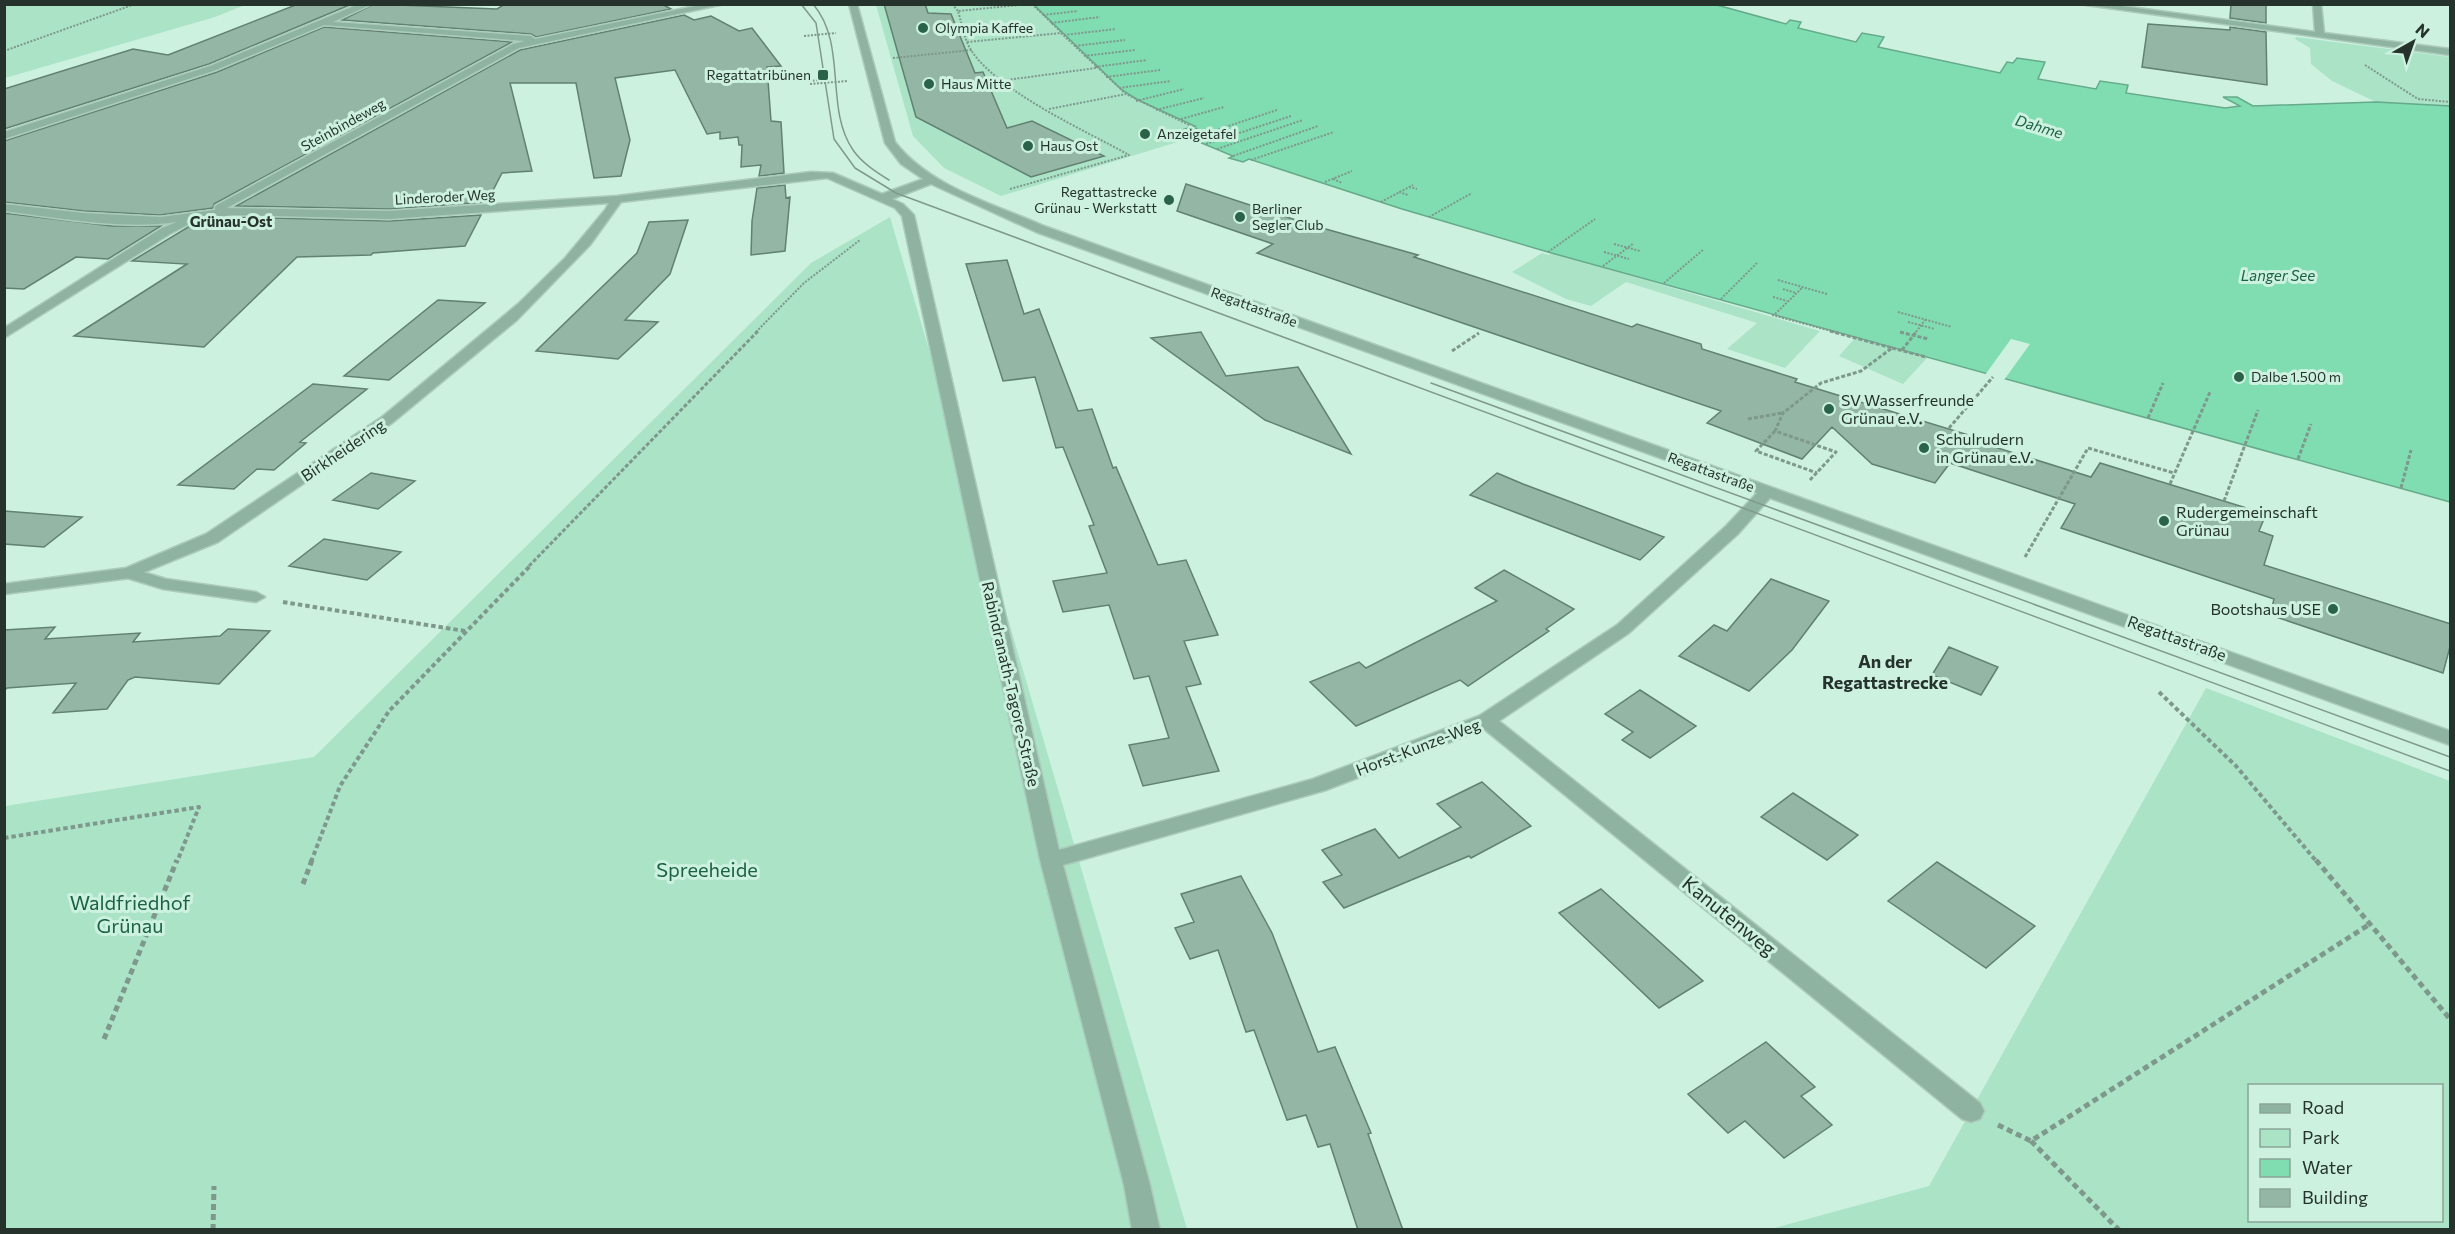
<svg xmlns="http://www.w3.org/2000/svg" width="2455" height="1234" font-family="Commissioner,sans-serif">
	<rect width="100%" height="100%" fill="#cdf1df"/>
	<path fill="#abe3c7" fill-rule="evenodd" d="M5 4H245V5L215 17 5 78Z
		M876 5H1034L1122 90 1138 100 1196 126 1172 136 1184 140 1001 196 944 168 913 136Z
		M2296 37 2450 57V106L2376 102 2332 81 2311 64 2310 48 2295 39Z
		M890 217 1187 1229 5 1230V806L314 757 811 263Z
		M1542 253 1549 255 1553 253 1820 331 1785 368 1727 349 1757 323 1626 282 1591 306 1566 299 1512 272Z
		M1855 338 1927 358 1903 384 1839 356Z
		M2206 688 2450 781V1229L1767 1230 1929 1186ZM2250 1086H2442V1220H2250Z"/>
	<path fill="#80ddb2" stroke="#65aa8a" stroke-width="1.5" d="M1034 5H1717L1786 24 1790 20 1801 22 1798 28 1856 42 1862 33 1884 37 1878 47 2000 73 2007 62 2013 63 2017 58 2045 62 2038 79 2096 89 2100 81 2128 85 2126 93 2225 108 2240 106 2223 97H2237L2253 106 2376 102 2450 106V502L1548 252 1402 209 1249 159 1243 162 1229 158 1233 156 1192 139 1184 140 1168 134 1195 126 1138 100 1122 90Z"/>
	<path fill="#cdf1df" d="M2011 339 2030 344 2004 380 1985 375Z"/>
	<path fill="#94b6a5" stroke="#618171" stroke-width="1.5" d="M298 4H352L209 64 4 129V89L133 49 168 55Z
		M374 4 497 9 505 4H662L671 9 536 37 531 34 342 20Z
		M884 4H925L928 13 951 14 975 73 983 72 1007 128 1032 121 1104 156 1031 177 916 117Z
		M2231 4H2266V23L2230 18Z
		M684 15 694 20 711 16 739 31 752 28 781 66 767 67 771 121 781 122 784 173 759 176 761 165 741 167 742 145H739L738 137 720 139V132L707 134 675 70 615 78 630 140 621 176 594 178 576 83H510L532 171 502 173 487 202 389 209 236 206 520 50Z
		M2148 24 2230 30V27L2266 32 2267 85 2142 67Z
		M324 27 512 42 214 204 213 208 160 215 84 211 4 202V141L217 72Z
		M1186 184 1308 224 1418 255 1414 257 1632 327 1637 324 1701 344 1702 349 1797 379 1795 382 1972 436 1969 439 2091 477 2100 463 2266 514 2259 531 2273 536 2264 565 2451 624V643L2443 673 2270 615 2274 599 2061 528 2075 504 1950 463 1935 483 1872 464 1832 427 1802 459 1707 423 1721 411 1257 253 1273 244 1177 211Z
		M785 185 786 198 790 197 785 251 751 255 752 221 757 188Z
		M4 213 112 226H161L108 259 76 257 24 289 4 288Z
		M481 215 465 246 373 253 371 255 297 257 204 347 74 336 187 264 132 261 190 226 191 223 233 217 389 221Z
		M688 220 670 274 625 320 658 322 618 359 536 351 637 253 649 222Z
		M1007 260 1024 314 1039 309 1078 411 1092 409 1113 468 1116 467 1158 565 1186 560 1218 635 1184 641 1201 684 1186 687 1219 771 1143 786 1129 745 1169 738 1149 676 1134 679 1109 605 1063 612 1053 581 1107 573 1089 526 1094 525 1063 447 1056 448 1035 377 1003 381 966 264Z
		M438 300 485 303 389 380 344 376Z
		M1201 332 1226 376 1298 367 1351 454 1265 420 1151 338Z
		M313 384 367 389 300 442 306 443 274 470 257 469 234 489 178 485Z
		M371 473 415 481 378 509 333 500Z
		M1497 473 1523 484 1664 537 1640 560 1470 495Z
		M4 511 82 517 44 547 4 544Z
		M324 539 401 552 367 580 289 566Z
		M1504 570 1574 609 1546 629 1549 631 1468 686 1460 680 1356 726 1310 682 1359 662 1366 668 1497 601 1475 588Z
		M1771 579 1829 601 1792 650 1749 691 1679 656 1714 625 1727 631Z
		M55 627 45 639 140 633 133 642 220 636 228 629 270 631 219 684 135 677 128 680 107 709 53 713 76 683 7 688 4 691V630Z
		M1949 647 1998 667 1981 695 1932 675Z
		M1640 690 1696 726 1650 758 1622 740 1633 732 1605 714Z
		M1482 782 1531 826 1471 858 1469 856 1344 908 1323 882 1342 875 1322 850 1375 829 1399 858 1461 827 1437 804Z
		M1793 793 1858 835 1827 860 1761 817Z
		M1937 862 2035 926 1986 968 1888 901Z
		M1241 876 1272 933 1318 1052 1335 1047 1371 1133 1368 1134 1403 1230H1358L1330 1144 1318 1147 1306 1115 1287 1120 1254 1030 1246 1032 1218 950 1190 959 1175 928 1194 922 1181 894Z
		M1601 889 1703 981 1659 1008 1559 913Z
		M1766 1042 1815 1087 1801 1096 1832 1125 1784 1158 1745 1121 1728 1133 1688 1094Z"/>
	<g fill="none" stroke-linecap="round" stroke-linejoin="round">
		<defs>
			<path id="service" d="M130 568 166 579 256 592 265 597 256 602 163 589 124 577 121 573 124 569Z"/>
			<path id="minor" d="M359 4H372L333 22 531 36 535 39 705 4H724L519 48 227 208 389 211 617 196 811 172 833 173 882 194 923 179 901 164 885 143 849 4H857L895 142C930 187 994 204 1044 226L2450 731V745L1770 498 1738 534 1629 633 1499 721 1980 1103 1984 1111 1980 1119 1971 1122 1962 1119 1484 729 1326 790 1063 865 1150 1185 1160 1230H1132L1124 1185 1040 860 902 216 895 208 827 178 621 202 590 245 517 320 392 423 218 542 130 578 4 594V584L126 568 206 534 382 417 518 304 565 258 605 210 609 203 389 219 233 215 186 221 189 224 170 234 4 338V328L162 228 177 222C121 230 60 218 4 211V204L84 213 160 217 215 210V206L513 44 525 41 324 25 216 70 4 139V132L210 66ZM931 184 1036 232 1757 493 1726 526 1617 625 1479 716 1313 779 1059 850 914 215 903 204 892 199Z
				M2079 4H2107L2315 32 2313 4H2321L2324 33 2450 49V55Z"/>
		</defs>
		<use href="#service" stroke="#abcbbb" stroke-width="3"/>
		<use href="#minor" stroke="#abcbbb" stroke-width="3"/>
		<path stroke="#7e988b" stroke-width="2" stroke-dasharray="2 1.5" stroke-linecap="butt" d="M952 4 958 11
			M1032 4 1061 32
			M1043 15 1078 11
			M1051 23 1100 17
			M1064 35 1116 29
			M804 36 836 33
			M967 42 1061 33 1126 94 1191 126
			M1075 46 1125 40
			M4 51 135 4
			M1084 56 1135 50
			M893 58 972 50
			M2365 65 2418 99 2450 102
			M1095 67 1147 60
			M1106 77 1160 70
			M1007 80 1096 68
			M809 81 820 80
			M810 84 848 81
			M1119 88 1171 81
			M1136 101 1184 89
			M1049 109 1126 94
			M1156 110 1204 98
			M1181 119 1224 107
			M1172 136 1198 128
			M1192 138 1277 110
			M1206 144 1291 116
			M1217 149 1303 120
			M1233 156 1318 126
			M1251 160 1334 132
			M1333 179 1342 183
			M1325 182 1352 171
			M1409 187 1417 189
			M1010 189 1129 155C1086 131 997 91 971 50 964 39 962 24 958 11L1029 4
			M1399 192 1408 195
			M1381 202 1413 185
			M1429 217 1472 193
			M1614 244 1640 251
			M1548 252 1595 219
			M1604 252 1629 259
			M1603 266 1634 243
			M1778 280 1827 294
			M1664 283 1704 249
			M1783 289 1796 293
			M1773 297 1787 301
			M1721 299 1757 263
			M1898 312 1952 327
			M1775 314 1802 288
			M1772 315 1835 332
			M1908 322 1935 329
			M756 332 804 283 860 240
			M1916 332 1925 320"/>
		<path stroke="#7e988b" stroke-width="3" stroke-dasharray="4 2" stroke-linecap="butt" d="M1900 332 1928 339
			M1892 348 1926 357
			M1902 350 1917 331
			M1452 351 1479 333
			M2148 418 2163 383
			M1748 419 1782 413
			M1949 428 1993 377
			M1775 431 1756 451 1817 473
			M2298 459 2311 424
			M1810 480 1836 452 1775 431 1783 413 1821 383 1861 371 1892 348 1830 331
			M2170 484 2210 392
			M2401 488 2411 450
			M2224 501 2258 410
			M2025 557 2088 448 2174 473
			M529 566 758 331"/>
		<path stroke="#7e988b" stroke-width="4" stroke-dasharray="4.5 3" stroke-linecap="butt" d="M283 602 465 631
			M2159 692 2236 766 2317 862
			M4 838 199 807 177 862
			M311 862 340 786 389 711 531 565"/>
		<path stroke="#7e988b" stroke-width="5" stroke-dasharray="6 4" stroke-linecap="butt" d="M2316 860 2450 1019
			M303 884 312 860
			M104 1039 177 860
			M1998 1125 2031 1141 2370 924
			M2031 1141 2119 1230
			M213 1230 214 1186"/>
		<use href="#service" fill="#8eb4a1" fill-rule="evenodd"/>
		<use href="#minor" fill="#8eb4a1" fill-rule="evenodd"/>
		<path stroke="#80998d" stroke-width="1.5" d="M801 4 816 23 834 139 855 168 896 193 2450 771
			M813 4C848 45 824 108 853 150 862 163 876 172 889 180
			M1431 383 2450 757"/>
	</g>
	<g fill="#2a624a" stroke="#cdf1df" stroke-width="2">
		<circle cx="923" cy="28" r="6"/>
		<rect x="817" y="69" width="12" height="12" rx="3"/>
		<circle cx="929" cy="84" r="6"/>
		<circle cx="1145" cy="134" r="6"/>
		<circle cx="1028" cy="146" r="6"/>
		<circle cx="1169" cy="200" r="6"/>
		<circle cx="1240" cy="217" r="6"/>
		<circle cx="2239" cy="377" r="6"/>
		<circle cx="1829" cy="409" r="6"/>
		<circle cx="1924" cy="448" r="6"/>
		<circle cx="2164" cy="521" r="6"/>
		<circle cx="2333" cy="609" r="6"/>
	</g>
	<g text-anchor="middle" stroke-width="6" stroke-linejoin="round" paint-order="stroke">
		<g font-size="14" fill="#25332c" stroke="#cdf1df" text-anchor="start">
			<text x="935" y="33">Olympia Kaffee</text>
			<text x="811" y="80" text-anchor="end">Regattatribünen</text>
			<text x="941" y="89">Haus Mitte</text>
			<text x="1157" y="139">Anzeigetafel</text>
			<text x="1040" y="151">Haus Ost</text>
			<text x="1157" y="197" text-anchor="end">Regattastrecke<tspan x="1157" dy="16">Grünau - Werkstatt</tspan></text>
			<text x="1252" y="214">Berliner<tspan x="1252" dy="16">Segler Club</tspan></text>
			<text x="2251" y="382">Dalbe 1.500 m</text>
		</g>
		<g font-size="14" fill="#25332c" stroke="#cdf1df">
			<text transform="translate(343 125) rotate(-29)" y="5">Steinbindeweg</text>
			<text transform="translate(445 197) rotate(-3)" y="5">Linderoder Weg</text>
			<text transform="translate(1254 307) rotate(20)" y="5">Regattastraße</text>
			<text transform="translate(1711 472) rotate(20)" y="5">Regattastraße</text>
		</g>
		<g font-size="15" font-style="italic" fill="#1a6145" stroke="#cdf1df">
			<text transform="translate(2039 127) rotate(17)" y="5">Dahme</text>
			<text x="2278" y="281">Langer See</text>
		</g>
		<g font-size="15" font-weight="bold" fill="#25332c" stroke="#cdf1df">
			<text x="231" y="227">Grünau-Ost</text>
		</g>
		<g font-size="16" fill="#25332c" stroke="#cdf1df" text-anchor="start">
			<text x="1841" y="406">SV Wasserfreunde<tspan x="1841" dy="18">Grünau e.V.</tspan></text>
			<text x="1936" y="445">Schulrudern<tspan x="1936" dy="18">in Grünau e.V.</tspan></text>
			<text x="2176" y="518">Rudergemeinschaft<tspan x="2176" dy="18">Grünau</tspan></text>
			<text x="2321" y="615" text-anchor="end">Bootshaus USE</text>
		</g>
		<g font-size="16" fill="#25332c" stroke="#cdf1df">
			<text transform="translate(343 450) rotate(-34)" y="6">Birkheidering</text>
			<text transform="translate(2177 638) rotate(20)" y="6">Regattastraße</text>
			<text transform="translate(1011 684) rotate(77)" y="6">Rabindranath-Tagore-Straße</text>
			<text transform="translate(1418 747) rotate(-21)" y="6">Horst-Kunze-Weg</text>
		</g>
		<g font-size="18" font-weight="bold" fill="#25332c" stroke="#cdf1df">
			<text x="1885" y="668">An der<tspan x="1885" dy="21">Regattastrecke</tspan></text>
		</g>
		<g font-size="20" fill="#1b6146" stroke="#cdf1df">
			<text x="707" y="877">Spreeheide</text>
			<text x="130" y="910">Waldfriedhof<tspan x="130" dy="23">Grünau</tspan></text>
		</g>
		<g font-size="20" fill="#25332c" stroke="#cdf1df">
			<text transform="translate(1729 916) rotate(39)" y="7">Kanutenweg</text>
		</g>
	</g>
	<rect width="2455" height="1234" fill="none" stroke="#25332c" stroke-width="12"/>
	<rect x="2248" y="1084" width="195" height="138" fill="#cdf1df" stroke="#8aa597" stroke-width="1.5"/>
	<rect x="2260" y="1104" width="30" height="9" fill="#8eb4a1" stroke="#8aa597" stroke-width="1.5"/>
	<text x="2302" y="1114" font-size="18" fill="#25332c">Road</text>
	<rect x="2260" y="1129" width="30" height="18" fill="#abe3c7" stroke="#8aa597" stroke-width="1.5"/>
	<text x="2302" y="1144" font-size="18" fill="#25332c">Park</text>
	<rect x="2260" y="1159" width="30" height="18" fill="#80ddb2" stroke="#8aa597" stroke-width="1.5"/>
	<text x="2302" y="1174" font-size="18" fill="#25332c">Water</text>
	<rect x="2260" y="1189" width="30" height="18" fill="#94b6a5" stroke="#8aa597" stroke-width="1.5"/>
	<text x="2302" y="1204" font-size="18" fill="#25332c">Building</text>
	<g transform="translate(2413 42) rotate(40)" stroke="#cdf1df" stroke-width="4.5" paint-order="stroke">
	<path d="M0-4.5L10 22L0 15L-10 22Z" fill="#25332c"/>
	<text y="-9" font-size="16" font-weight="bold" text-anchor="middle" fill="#25332c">N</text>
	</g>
</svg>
